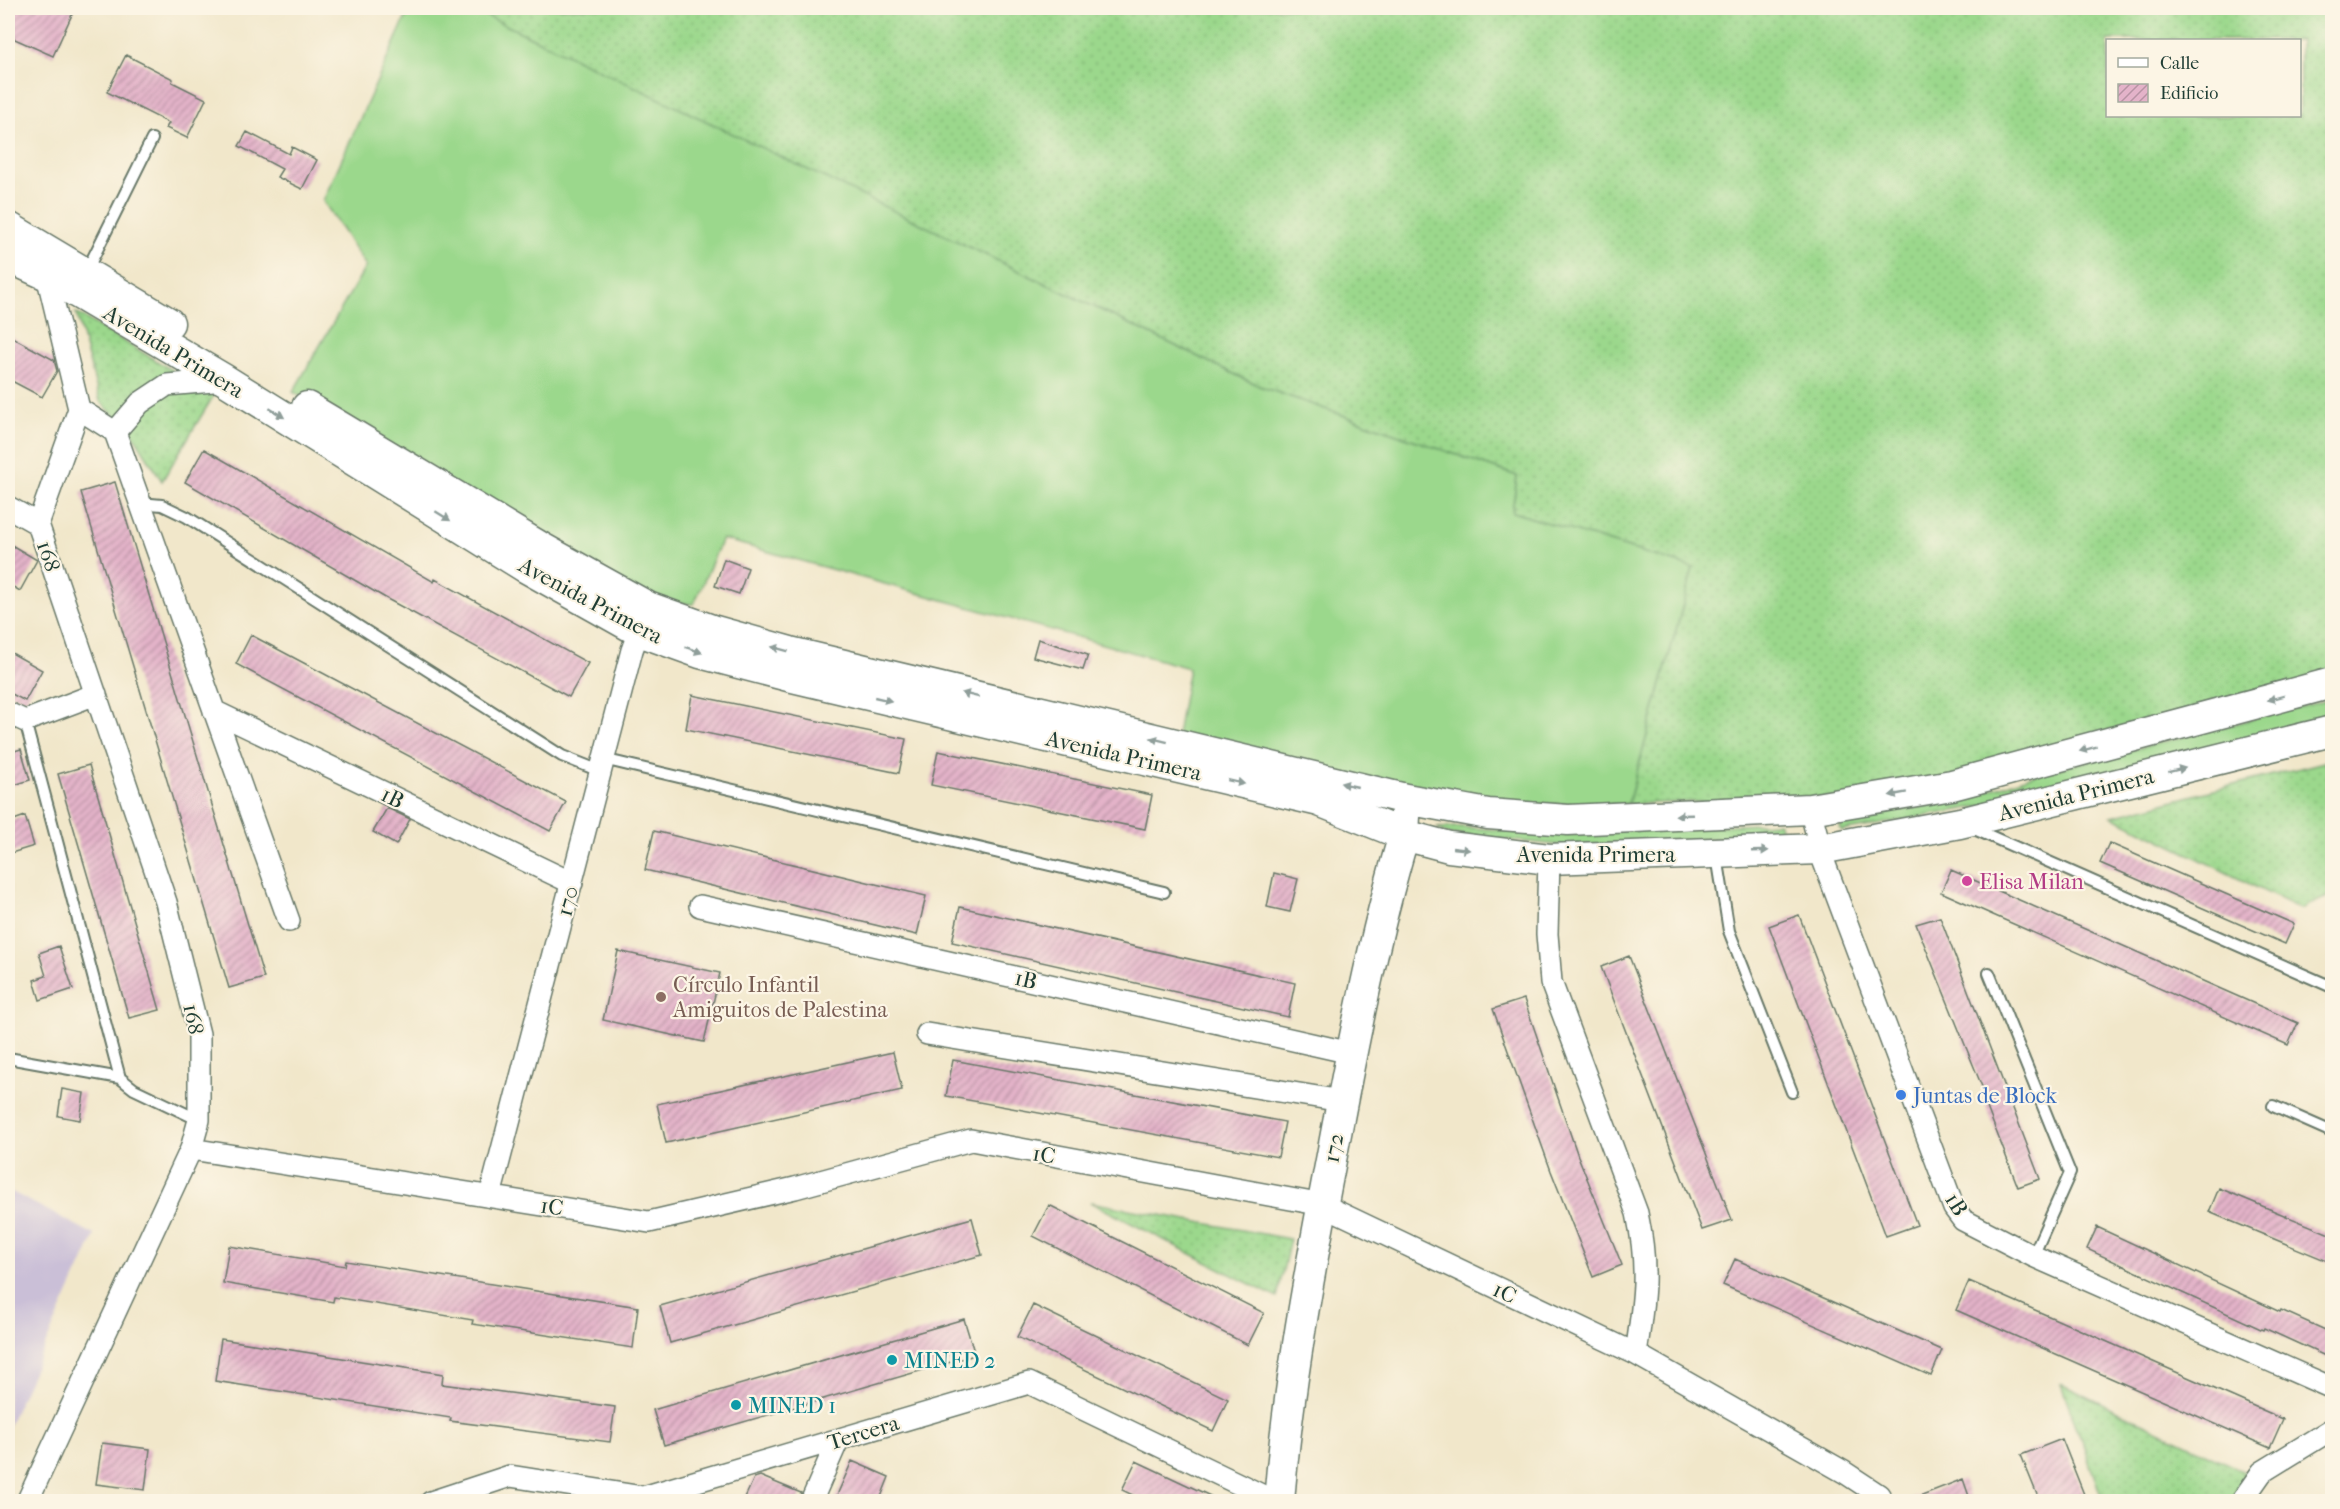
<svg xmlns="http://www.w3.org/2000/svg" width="2340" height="1509" font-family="'IM FELL French Canon',serif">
	<defs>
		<pattern id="grass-dots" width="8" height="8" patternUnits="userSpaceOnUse" patternTransform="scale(1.5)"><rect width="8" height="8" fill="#9bd88c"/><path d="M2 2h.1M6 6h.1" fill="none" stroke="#85ba79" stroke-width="1.8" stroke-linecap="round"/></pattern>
		<pattern id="building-hatch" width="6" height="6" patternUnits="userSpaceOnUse" patternTransform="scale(1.5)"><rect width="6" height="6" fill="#e4b3c9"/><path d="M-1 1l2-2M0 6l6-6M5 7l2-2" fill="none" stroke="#b893a4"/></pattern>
	</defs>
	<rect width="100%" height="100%" fill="#fcf5e5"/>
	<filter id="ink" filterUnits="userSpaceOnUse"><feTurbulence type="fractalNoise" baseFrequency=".0167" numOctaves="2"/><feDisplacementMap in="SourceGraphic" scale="12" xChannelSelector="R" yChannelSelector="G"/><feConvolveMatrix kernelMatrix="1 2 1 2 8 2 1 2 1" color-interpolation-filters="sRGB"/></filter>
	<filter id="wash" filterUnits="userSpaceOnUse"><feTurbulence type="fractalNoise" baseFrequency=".008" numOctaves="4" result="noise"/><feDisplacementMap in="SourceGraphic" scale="24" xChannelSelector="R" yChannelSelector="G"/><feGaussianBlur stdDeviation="1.35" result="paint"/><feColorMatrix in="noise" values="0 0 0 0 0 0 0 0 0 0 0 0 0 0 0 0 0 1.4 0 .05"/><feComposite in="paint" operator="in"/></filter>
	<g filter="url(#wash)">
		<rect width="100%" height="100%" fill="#f1e7ca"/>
		<path fill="#cabfd7" d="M8 1190 95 1235 8 1427Z"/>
		<path fill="url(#grass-dots)" stroke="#5d8a60" stroke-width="1.5" fill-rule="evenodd" d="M470 8H2332V677L1887 796 1628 804 1693 568 1512 512 1517 476 1259 386ZM2108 40H2300V116H2108Z
			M76 313 214 395 162 481 134 436 100 401Z
			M2332 760V895L2300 909 2112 816Z
			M1090 1202 1290 1239 1277 1298Z
			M2061 1384 2249 1474 2232 1501H2103Z"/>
		<path fill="#9bd88c" stroke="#5d8a60" stroke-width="1.5" d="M410 8H470L1259 386 1517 476 1512 512 1693 568 1628 804H1459L1174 751 1189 668 722 539 694 604 642 601 293 392 366 266 323 201Z
			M2332 699V719L2009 801 1842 831 1840 828 1842 823 1852 819 1964 799 2033 775Z
			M1778 823 1781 828 1779 835 1569 846 1447 834 1437 828 1461 827 1548 834Z"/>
		<g id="blocks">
			<path fill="url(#building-hatch)" d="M8 8H75L53 56 8 36Z
				M126 55 173 79 172 82 206 99 187 138 166 128 169 123 107 92Z
				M247 132 289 154 292 147 317 160 302 189 277 177 282 169 239 146Z
				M8 335 54 360 57 371 42 397 8 379Z
				M204 449 434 582 435 579 588 663 569 697 389 600 185 482Z
				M115 482 264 978 229 988 81 492Z
				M8 543 37 560 20 591 8 584Z
				M724 559 748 568 739 594 715 586Z
				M251 635 566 802 550 831 236 664Z
				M1038 639 1088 655 1083 670 1033 657Z
				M8 651 42 670 25 701 8 692Z
				M692 695 906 739 899 773 686 729Z
				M21 749 30 780 8 787V753Z
				M938 751 1152 795 1145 829 931 785Z
				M89 765 160 1010 129 1018 58 774Z
				M387 808 410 819 396 845 373 832Z
				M25 816 34 846 8 854V822Z
				M654 831 926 896 917 935 645 870Z
				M2109 843 2294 924 2285 944 2100 863Z
				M1951 870 2298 1023 2288 1045 1941 892Z
				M1274 873 1298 879 1290 912 1267 907Z
				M960 907 1295 983 1288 1017 952 942Z
				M1799 915 1917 1225 1886 1236 1769 926Z
				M1940 917 2040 1179 2018 1187 1984 1100 1987 1099 1916 924Z
				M59 946 73 989 40 1000 34 980 46 976 39 953Z
				M618 951 720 973 704 1042 603 1020Z
				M1629 956 1732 1220 1702 1230 1601 967Z
				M1524 999 1578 1156 1622 1265 1593 1277 1551 1171 1493 1009Z
				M893 1052 902 1090 666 1143 657 1104Z
				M953 1060 1285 1122 1278 1157 946 1096Z
				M62 1089 84 1093 80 1120 58 1116Z
				M2219 1188 2332 1235V1263L2209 1212Z
				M1049 1205 1264 1313 1248 1345 1033 1236Z
				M972 1218 982 1255 670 1343 660 1306Z
				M2097 1227 2280 1312 2281 1310 2332 1333V1359L2264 1328 2263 1330 2087 1249Z
				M229 1246 345 1266 346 1261 638 1307 633 1348 472 1324 473 1320 334 1297 333 1302 223 1283Z
				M1735 1259 1942 1350 1931 1376 1723 1285Z
				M1969 1281 2283 1419 2270 1448 1956 1310Z
				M1033 1305 1228 1399 1213 1431 1017 1337Z
				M964 1319 975 1355 664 1445 653 1410Z
				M221 1339 443 1374 442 1384 615 1407 610 1442 450 1421 451 1418 215 1381Z
				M2062 1439 2087 1502H2040L2021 1455Z
				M102 1443 150 1449 145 1490 96 1484Z
				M852 1461 889 1477 879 1502H834Z
				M1136 1461 1223 1502H1147L1122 1490Z
				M760 1476 801 1493 799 1502H743L754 1478Z
				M1963 1479 1971 1502H1909V1500Z"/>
		</g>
	</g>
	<g filter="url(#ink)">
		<use href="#blocks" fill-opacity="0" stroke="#687868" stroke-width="1.5"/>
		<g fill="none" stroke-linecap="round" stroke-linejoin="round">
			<defs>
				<path id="lane" d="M87 270 152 139
					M140 503 162 505 187 517 562 756 600 771
					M25 721 120 1078
					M603 759 1164 892
					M1972 828 2332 987
					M1717 856 1729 931 1792 1092
					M1989 973 2070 1173 2033 1256
					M8 1058 120 1078 134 1089 199 1120
					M2273 1106 2332 1132"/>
				<path id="street" d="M79 409 115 432 289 921
					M115 432 140 403 167 385 225 380
					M8 507 38 524
					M38 524 79 409 47 275
					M214 711 572 883
					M8 713 25 721 96 694
					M1810 809 1824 862 1954 1208 1963 1220 2033 1256 2332 1388
					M1549 859 1547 934 1551 982 1637 1213C1649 1269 1644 1299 1636 1354
					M700 906 1351 1053
					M927 1034 1342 1101
					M191 1149 649 1222 795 1188 971 1140 1323 1205 1636 1354 1844 1472 1879 1495 1882 1502
					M490 1196 632 650 643 620
					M27 1502 191 1149 199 1120V1034L166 902 38 524
					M431 1502 510 1476 643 1497 1029 1383 1276 1502
					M811 1502 838 1440
					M2241 1502 2262 1472 2332 1429"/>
				<path id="secondary" d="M8 227 169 323
					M8 257 47 275 225 380 525 567 639 631 700 653 792 677 1319 801 1404 835 1449 847 1549 859 1820 849 1960 823 2332 731
					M307 407 542 548 648 607 715 631 790 652 1406 799 1488 814 1568 820 1810 809 1952 785 2332 683
					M1279 1502C1288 1385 1310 1270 1332 1155 1352 1048 1373 939 1404 835L1405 816"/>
			</defs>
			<use href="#lane" stroke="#687868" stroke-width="14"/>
			<use href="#street" stroke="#687868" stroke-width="24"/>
			<use href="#secondary" stroke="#687868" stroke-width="33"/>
			<use href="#lane" stroke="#fff" stroke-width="10"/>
			<use href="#street" stroke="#fff" stroke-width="21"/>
			<use href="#secondary" stroke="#fff" stroke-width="30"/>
		</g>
		<defs><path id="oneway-solid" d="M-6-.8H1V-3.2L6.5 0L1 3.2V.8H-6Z" transform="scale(1.5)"/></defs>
		<g fill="#8f9e9a">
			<use href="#oneway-solid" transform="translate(277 413) rotate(32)"/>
			<use href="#oneway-solid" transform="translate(443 516) rotate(32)"/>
			<use href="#oneway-solid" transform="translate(780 649) rotate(-165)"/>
			<use href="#oneway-solid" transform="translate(694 650) rotate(19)"/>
			<use href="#oneway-solid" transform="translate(970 695) rotate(-166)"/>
			<use href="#oneway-solid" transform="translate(2276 698) rotate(165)"/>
			<use href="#oneway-solid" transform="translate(883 699) rotate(13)"/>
			<use href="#oneway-solid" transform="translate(1159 740) rotate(-166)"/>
			<use href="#oneway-solid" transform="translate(2088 749) rotate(165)"/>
			<use href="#oneway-solid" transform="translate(2177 770) rotate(-14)"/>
			<use href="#oneway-solid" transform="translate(1236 782) rotate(13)"/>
			<use href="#oneway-solid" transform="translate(1349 785) rotate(-167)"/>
			<use href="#oneway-solid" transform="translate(1898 794) rotate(170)"/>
			<use href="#oneway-solid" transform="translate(1684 815) rotate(178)"/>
			<use href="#oneway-solid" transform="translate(1461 849) rotate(6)"/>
			<use href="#oneway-solid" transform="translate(1760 851) rotate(-2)"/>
		</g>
	</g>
	<circle fill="#d1479c" stroke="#fcf5e5" stroke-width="2" cx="1967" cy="881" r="6"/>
	<circle fill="#8d6e63" stroke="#fcf5e5" stroke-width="2" cx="661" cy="997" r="6"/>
	<circle fill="#3f7fe0" stroke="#fcf5e5" stroke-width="2" cx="1901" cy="1095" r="6"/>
	<g fill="#0f9aa8" stroke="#fcf5e5" stroke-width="2">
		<circle cx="892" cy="1360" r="6"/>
		<circle cx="736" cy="1405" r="6"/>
	</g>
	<g text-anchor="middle" stroke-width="4.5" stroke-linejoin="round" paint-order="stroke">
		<g font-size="22" fill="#1f3d34" stroke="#fcf5e5">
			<text transform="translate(174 351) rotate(31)" y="8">Avenida Primera</text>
			<text transform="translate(49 556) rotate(71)" y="8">168</text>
			<text transform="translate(591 600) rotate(28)" y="8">Avenida Primera</text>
			<text transform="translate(1124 755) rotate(13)" y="8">Avenida Primera</text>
			<text transform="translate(2076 794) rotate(-14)" y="8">Avenida Primera</text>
			<text transform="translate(393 797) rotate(26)" y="8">1B</text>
			<text x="1596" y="862">Avenida Primera</text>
			<text transform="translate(567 901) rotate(-75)" y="8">170</text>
			<text transform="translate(1026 979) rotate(13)" y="8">1B</text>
			<text transform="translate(194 1019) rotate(79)" y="8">168</text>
			<text transform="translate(1333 1148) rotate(-79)" y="8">172</text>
			<text transform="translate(1044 1154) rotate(10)" y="8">1C</text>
			<text transform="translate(1957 1204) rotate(58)" y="8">1B</text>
			<text transform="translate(552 1206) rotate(9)" y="8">1C</text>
			<text transform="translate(1505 1292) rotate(25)" y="8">1C</text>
			<text transform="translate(863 1432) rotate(-17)" y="8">Tercera</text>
		</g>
		<g font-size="22" fill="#b23c85" stroke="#fcf5e5" text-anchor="start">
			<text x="1979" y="889">Elisa Milan</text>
		</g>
		<g font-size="22" fill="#785e54" stroke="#fcf5e5" text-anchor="start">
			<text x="673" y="992">Círculo Infantil<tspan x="673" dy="25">Amiguitos de Palestina</tspan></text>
		</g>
		<g font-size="22" fill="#366cbe" stroke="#fcf5e5" text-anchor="start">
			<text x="1913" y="1103">Juntas de Block</text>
		</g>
		<g font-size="22" fill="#0d838f" stroke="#fcf5e5" text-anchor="start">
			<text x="904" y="1368">MINED 2</text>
			<text x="748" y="1413">MINED 1</text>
		</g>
	</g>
	<rect width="2340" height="1509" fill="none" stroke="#fcf5e5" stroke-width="30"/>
	<rect x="2106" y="39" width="195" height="78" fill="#fcf5e5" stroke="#a4ab9e" stroke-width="1.5"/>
	<rect x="2118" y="58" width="30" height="9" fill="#ffffff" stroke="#a4ab9e" stroke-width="1.5"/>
	<text x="2160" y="69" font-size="18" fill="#1f3d34">Calle</text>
	<rect x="2118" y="84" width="30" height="18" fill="url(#building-hatch)" stroke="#a4ab9e" stroke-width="1.5"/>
	<text x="2160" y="99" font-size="18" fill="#1f3d34">Edificio</text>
</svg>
